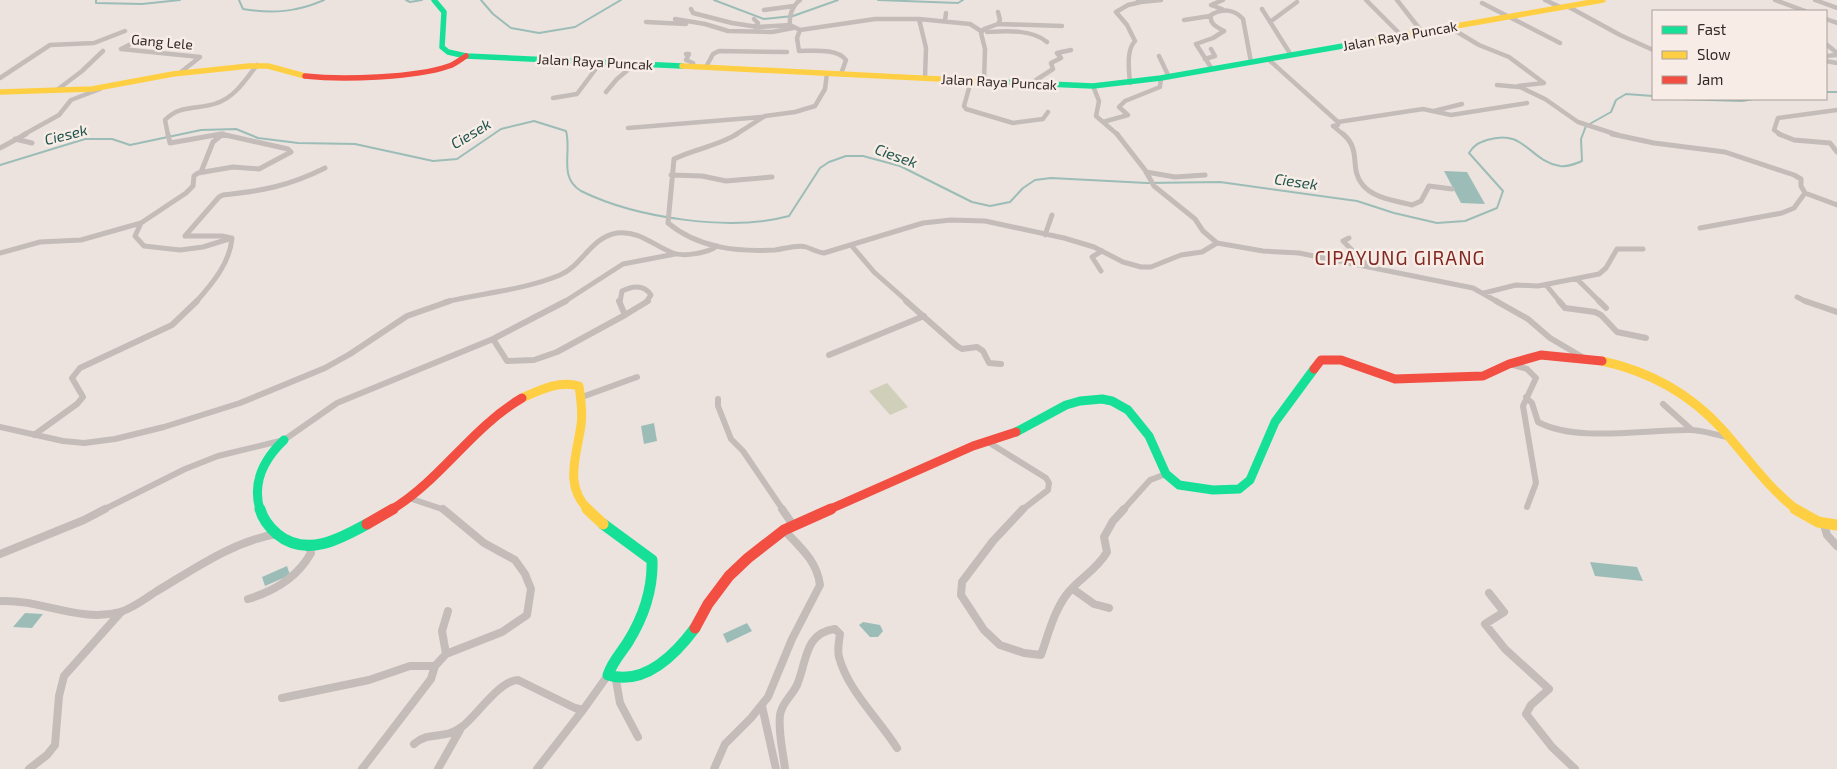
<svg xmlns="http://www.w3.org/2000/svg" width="1837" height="769" font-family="'Exo 2',sans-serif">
	<rect width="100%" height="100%" fill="#ece3df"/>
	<path fill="#d0cfba" d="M887 383 908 407 890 415 869 391Z"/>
	<path fill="#9cbdb7" d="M1444 171 1467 172 1485 204 1461 203Z
		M654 423 657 441 644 444 641 426Z
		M1590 562 1637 567 1643 581 1595 576Z
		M287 566 290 575 265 586 262 577Z
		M25 613 43 614 32 628 13 627Z
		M863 622 880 625 883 631 878 637H870L859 625Z
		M747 623 752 631 727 643 723 634Z"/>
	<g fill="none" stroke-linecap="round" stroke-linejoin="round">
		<path stroke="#9cbdb7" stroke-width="2" d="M96 0V3L142 4 180 0
			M239 0 243 9C272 14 297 12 324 0
			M406 0 410 2 422 0
			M481 0 493 14 511 28 539 33 575 27 621 0
			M714 0 764 19 793 16 838 0
			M878 0 958 3 963 0
			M1826 92H1837
			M1677 99 1742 101 1754 99
			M0 165 85 139H112L130 145 201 130 236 129 258 138 298 143 355 144 433 161 457 159 501 129 534 121 566 131C572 152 558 177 581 191 636 218 730 232 789 216L820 168 829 162 846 156H863L900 166 972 202 990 206 1010 202 1023 188 1035 180 1051 178 1147 183 1220 182 1357 201 1394 213 1437 223 1465 221 1497 208 1503 191 1469 153C1474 145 1478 143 1487 140 1525 128 1529 161 1560 166 1568 167 1575 164 1582 161L1581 139 1586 126 1611 112 1616 100 1626 94 1653 96"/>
		<path stroke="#c4bcb9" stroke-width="4.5" d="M800 0C792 6 789 16 790 25L800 30 875 19H919
			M1366 0 1401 35
			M1397 0 1422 32
			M1545 0 1560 7
			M1775 0 1805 11
			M1815 0 1837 8
			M1141 2 1161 0
			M1482 3 1560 43
			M1567 6 1620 35 1653 50
			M691 9 693 13 732 23 758 27 790 25
			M1222 9 1211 5 1223 0
			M1262 9 1291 55
			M764 10 794 6
			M675 19 705 24 728 31 772 32 793 28
			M754 19 758 23 755 27
			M1826 19 1837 23
			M1184 20 1210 16
			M945 21 946 13
			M646 22 686 24
			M1270 22 1297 2
			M998 24 1062 26
			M1449 27 1479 45 1509 57 1544 83 1518 86 1545 99 1578 122 1618 135
			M800 30 797 38 799 51C813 51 837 48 846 60L841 74
			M987 32C1006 31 1032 29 1047 42
			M143 38 121 49 200 57 181 72
			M1826 44 1837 53
			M686 54H689L686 60 693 63 694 67
			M1159 56 1169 77
			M1826 56 1836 55 1837 53
			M1205 59 1215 56 1211 49
			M1268 59 1338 122V125L1333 126 1344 135
			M1826 61 1837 63
			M706 67 713 54 719 51 787 52
			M1212 69 1196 44 1213 38 1224 31C1217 27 1209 24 1211 15 1222 8 1234 9 1243 19L1251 62
			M0 78 50 45 94 43 125 31
			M925 78 926 48 919 19 970 24 981 31
			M971 81 964 106 966 109 1013 123 1043 119 1048 112
			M984 81 985 49 981 33 984 29 998 24 1000 20 998 12
			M1130 83C1129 70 1126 50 1135 41L1127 25 1116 12 1128 5 1141 2 1138 0
			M1030 84 1053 69 1051 63 1061 58 1057 53 1071 50
			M1497 85 1519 87
			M1093 86 1099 101 1096 116 1118 135
			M57 90 82 71 103 51
			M606 92 617 79 635 64
			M553 98 577 94 601 62
			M1434 111 1462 104
			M1103 122 1128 115 1119 107 1125 101 1160 87 1161 78
			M1338 122 1423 109 1451 115 1527 103
			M628 128 762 117
			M23 135 59 115 71 100 100 89
			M168 135 165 120C180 104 198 110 217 103 235 97 246 79 257 65
			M216 135H225
			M735 135 765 116 795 112 815 106 825 89 827 73
			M1781 135 1774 130 1778 118 1837 110"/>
		<path stroke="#c4bcb9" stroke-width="5" d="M737 134C718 146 694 149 674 159L668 223C698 248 737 252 775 250 784 249 798 244 806 247 812 249 817 252 824 253L923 223 951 220 985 221 1064 238 1094 247 1123 262 1141 267H1151L1181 255 1202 252 1217 243
			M1117 134 1145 170 1154 186 1195 219 1203 231 1217 243 1263 251 1299 253 1473 288 1498 302
			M1343 134C1362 150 1349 168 1362 184 1372 198 1396 201 1412 205L1421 201 1429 186 1452 189
			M1612 134 1654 143 1725 152 1794 175 1801 179V186L1805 193
			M1779 134 1794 140 1830 143 1837 152
			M15 139 32 143
			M0 148 26 134
			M201 172 213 142 223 134
			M1146 172 1175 177 1205 175
			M671 175 702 176 726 181 772 177
			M141 223 135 236 144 246 180 250 203 247 232 238C230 263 212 284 196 302
			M1700 228 1782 213 1794 208 1805 193 1837 205
			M1045 235 1052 215
			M185 236 219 197 223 195C262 191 289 186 325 168
			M185 236H222L231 238
			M1349 238 1343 241 1369 267
			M851 245 874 272 908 302
			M0 253 40 242 81 240 141 223 186 193 193 186 194 176 198 173 233 167 259 169 291 152 288 149 221 134 170 143 168 134
			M1101 271 1092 257 1102 251
			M1577 279 1600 302
			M1546 285 1560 302
			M1484 293 1516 285 1538 286 1599 274 1606 268 1617 249H1643
			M1797 297 1807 302
			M445 302C483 293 524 290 560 275 582 266 591 237 617 233 639 230 654 246 673 253 684 257 708 253 717 246
			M564 302 623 264 675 254
			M620 302 622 291C632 286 644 284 651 295L646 302"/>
		<path stroke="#c4bcb9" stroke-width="6" d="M619 301 625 315
			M906 301 957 346 962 349 977 347 983 351 989 363 1001 364
			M1496 301 1528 319 1550 338 1584 358
			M1559 301 1565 308 1595 312 1601 315 1617 332 1646 338
			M1599 301 1606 308
			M1805 301 1837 312
			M625 315 648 301
			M493 339 566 301
			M829 355 924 316
			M1510 364 1527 369 1536 378 1523 406 1536 483 1527 507
			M582 397 637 377
			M1526 397 1532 403 1538 422C1577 443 1646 429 1690 430 1703 430 1715 435 1728 437
			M718 399V406L731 439 743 451 783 510
			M1663 404 1692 430
			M0 427 63 441 84 443 115 439 164 427 240 403 325 368 350 354 407 316 450 301
			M34 435 77 404 83 397 72 378 80 368 172 325 197 301
			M988 442 1046 478 1049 483 1048 490 1022 510
			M409 498 445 510
			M103 510 185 469 218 456 284 440 337 403 493 339 507 361 534 360 557 352 625 315
			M1123 510 1150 480 1166 474"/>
		<path stroke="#c4bcb9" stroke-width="8" d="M443 509 484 543 515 560 525 574 531 589 527 615 502 632 446 654
			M782 509 793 525
			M1023 509 993 541 962 582 961 595 984 630 1000 645 1024 653 1041 655C1048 635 1054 611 1067 594 1079 578 1096 571 1107 552L1104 537 1113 521 1124 509
			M1824 525 1827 535 1837 546
			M0 554 84 520 105 509
			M1073 589 1094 604 1109 608
			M1489 593 1504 612 1485 624 1505 649 1549 689 1531 705 1526 714 1552 747 1575 769
			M248 599C275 591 297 578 311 553L309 546
			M0 601C40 599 80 623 120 612 132 609 146 598 157 591 194 569 232 542 276 534
			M616 680 620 703 638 737
			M282 698 369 680 410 666H435
			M762 706 776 769
			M414 744C430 730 444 741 463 726 477 715 500 680 518 680L575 708 583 710 608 675
			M29 769 47 755 55 745 59 696 64 676 121 612
			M362 769 431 679 435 666 446 654 442 631 448 611
			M438 769 460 730
			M537 769 583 710
			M714 769 725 744 751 718 768 697 792 639 820 585C817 561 800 547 784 530
			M785 769C783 751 778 733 780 715 782 702 792 696 797 685 807 662 804 633 835 629L840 634C839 642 837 649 839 657 848 691 879 719 897 748"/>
		<path stroke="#16e098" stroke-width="5.5" d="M434 0 444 12 442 47 448 52 466 56 682 66
			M979 81 1093 86 1161 78 1377 40"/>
		<path stroke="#16e098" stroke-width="9" d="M1016 432 1066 405 1080 401 1102 399 1112 401 1128 410 1149 436 1166 474 1179 485 1213 490 1239 489 1250 480 1275 422 1314 369
			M260 510C252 483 264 459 284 440"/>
		<path stroke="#16e098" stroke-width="11" d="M260 509C263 520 269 527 277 534 306 558 340 539 367 524
			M603 524 652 560C653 590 644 616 628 642 621 653 612 662 608 675 644 686 675 655 695 628"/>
		<path stroke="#ffcf43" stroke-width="5.5" d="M1377 40 1603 0
			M682 66 979 81
			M0 92 92 89 173 74 249 66H268L305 76"/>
		<path stroke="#ffcf43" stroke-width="9" d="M1602 361C1648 371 1690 394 1722 429 1747 457 1767 487 1797 510
			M522 398C540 390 559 380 579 386 581 399 583 412 581 425 577 455 563 486 589 510"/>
		<path stroke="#ffcf43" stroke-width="11" d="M587 509 603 524
			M1795 509 1818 522 1837 525"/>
		<path stroke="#f24e42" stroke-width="5.5" d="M305 76C341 80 415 78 449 66 455 64 461 59 466 56"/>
		<path stroke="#f24e42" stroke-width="9" d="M1314 369 1321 360H1341L1395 379 1483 376 1509 364 1541 355 1602 361
			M391 510C441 480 471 428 522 398
			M828 510 973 446 1016 432"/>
		<path stroke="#f24e42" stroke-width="11" d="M367 524 393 509
			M695 628 708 604 729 576 748 558 784 530 831 509"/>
	</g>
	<g text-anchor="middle" stroke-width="5" stroke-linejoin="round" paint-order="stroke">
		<g font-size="14" fill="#352927" stroke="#f8ede6">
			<text transform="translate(1400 36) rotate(-10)" y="5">Jalan Raya Puncak</text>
			<text transform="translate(162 42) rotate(5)" y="5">Gang Lele</text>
			<text transform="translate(595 62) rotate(3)" y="5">Jalan Raya Puncak</text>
			<text transform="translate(999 82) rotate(3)" y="5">Jalan Raya Puncak</text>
		</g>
		<g font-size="15" font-style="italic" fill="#1e554e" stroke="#f8ede6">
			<text transform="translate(471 134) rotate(-31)" y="5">Ciesek</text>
			<text transform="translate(66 135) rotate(-14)" y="5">Ciesek</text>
			<text transform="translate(896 156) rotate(20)" y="5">Ciesek</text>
			<text transform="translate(1296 182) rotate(8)" y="5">Ciesek</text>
		</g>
		<g font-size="19" letter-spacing="1" fill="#812823" stroke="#f8ede6">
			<text x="1400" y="265">CIPAYUNG GIRANG</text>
		</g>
	</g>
	<rect x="1652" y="10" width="175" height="90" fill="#f8ede6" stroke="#aa9f9a"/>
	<rect x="1662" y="26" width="25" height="8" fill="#16e098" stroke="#aa9f9a"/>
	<text x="1697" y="35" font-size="15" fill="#352927">Fast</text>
	<rect x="1662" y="51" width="25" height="8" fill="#ffcf43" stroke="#aa9f9a"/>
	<text x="1697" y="60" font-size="15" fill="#352927">Slow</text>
	<rect x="1662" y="76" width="25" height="8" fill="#f24e42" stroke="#aa9f9a"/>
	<text x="1697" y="85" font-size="15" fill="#352927">Jam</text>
</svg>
